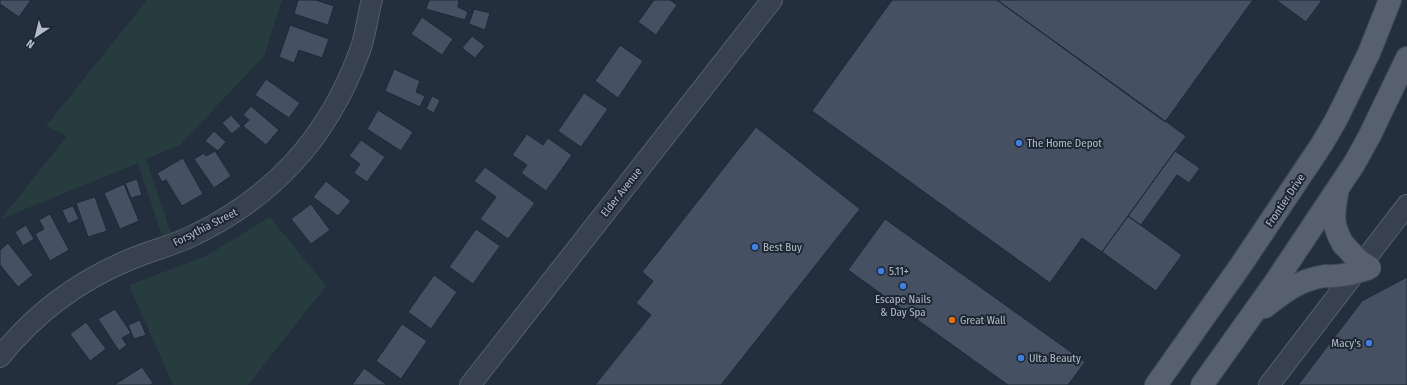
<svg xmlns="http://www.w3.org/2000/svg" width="1407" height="385" font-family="'Fira Sans Condensed',sans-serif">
	<rect width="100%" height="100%" fill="#242f3e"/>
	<path fill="#263c3f" d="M147 0H282L264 56 180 145 146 159 172 236 163 239 138 163 1 219 67 136 46 126Z
		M270 217 326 286 248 385H173L129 285 206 256Z"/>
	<path fill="#455162" stroke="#1f2835" d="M0 0H31L19 17 0 4Z
		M298 0H316L334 6 328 25 294 14Z
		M429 0H459L458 7 468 12 465 20 426 9Z
		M654 0H670L677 5 656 35 638 22Z
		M892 0H997L1186 136 1102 252 1082 238 1050 283 812 111Z
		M997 0H1253L1165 122Z
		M1276 0H1322L1306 22Z
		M474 9 490 13 485 30 469 24Z
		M422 17 453 39 442 55 411 34Z
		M290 25 329 39 322 58 299 50 294 63 279 57Z
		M472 36 485 46 475 58 462 48Z
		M620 45 643 61 618 98 595 81Z
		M394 69 420 81 416 92 425 96 420 107 385 91Z
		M266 79 300 103 289 118 255 95Z
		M584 93 608 109 581 147 558 131Z
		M432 96 440 100 434 113 426 109Z
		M251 106 279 130 266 145 243 126 249 120 243 115Z
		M378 110 413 132 401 151 367 129Z
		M231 115 241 126 232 134 222 123Z
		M756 127 860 209 721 385H595L651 315 636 303 653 281 642 272Z
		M214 131 226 142 218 151 205 141Z
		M527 134 543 145 548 138 572 155 546 191 521 173 527 165 512 155Z
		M361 140 385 157 367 182 354 173 360 164 349 156Z
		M215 151 231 176 214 188 194 159 204 153 206 156Z
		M1175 151 1200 168 1189 183 1177 175 1141 225 1128 216Z
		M183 158 203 194 182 206 166 180 162 182 157 173Z
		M485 167 535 203 508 239 480 219 496 197 474 181Z
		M137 179 142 195 131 198 125 183Z
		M326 181 351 201 338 216 313 197Z
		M124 184 139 221 120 229 104 193Z
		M95 197 107 231 88 237 76 203Z
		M311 204 330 230 311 244 291 219Z
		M73 206 79 219 68 224 62 210Z
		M50 214 69 250 50 261 35 234 44 229 39 220Z
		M1128 216 1182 255 1156 291 1102 252Z
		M885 219 1085 362 1068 385H1008L848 270Z
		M26 225 34 239 23 246 15 232Z
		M476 229 500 246 473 284 449 267Z
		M8 243 33 275 18 287 0 265V250Z
		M434 275 457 292 431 329 408 312Z
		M1407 277V385H1298L1362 301Z
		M115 309 131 333 122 338 127 345 119 351 98 319Z
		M140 320 146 335 134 339 128 325Z
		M86 322 106 349 90 361 70 334Z
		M402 324 427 341 401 379 376 361Z
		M142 367 153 383 150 385H114Z
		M364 368 387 385H352Z"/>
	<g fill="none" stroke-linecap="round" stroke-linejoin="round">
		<defs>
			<path id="minor" d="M0 357C35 313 80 280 131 259 150 251 170 246 188 238 272 199 327 139 359 53 366 36 367 17 372 0
				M470 385 772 0
				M1269 385 1407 205"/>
			<path id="major" d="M1337 194C1333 214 1332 226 1343 244
				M1265 307C1285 291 1299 280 1325 276
				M1156 385 1241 265 1322 144 1336 120 1369 53 1390 0
				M1202 385 1274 284 1354 164 1369 137 1407 58"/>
		</defs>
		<use href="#minor" stroke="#565f6c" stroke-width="22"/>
		<use href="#major" stroke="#414a57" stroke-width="24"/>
		<use href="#minor" stroke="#38414e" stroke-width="20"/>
		<use href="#major" stroke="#56606e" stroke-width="22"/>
		<defs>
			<path id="major-bridge" d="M1343 244 1358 260 1370 268
				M1325 276C1341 277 1354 273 1370 268"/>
		</defs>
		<use href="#major-bridge" stroke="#414a57" stroke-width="24" stroke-linecap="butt"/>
		<use href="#major-bridge" stroke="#56606e" stroke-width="22"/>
	</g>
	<g fill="#3f7fe0" stroke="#1d2633" stroke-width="1.5">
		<circle cx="1019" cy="143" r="4"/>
		<circle cx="755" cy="247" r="4"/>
		<circle cx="881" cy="271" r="4"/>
		<circle cx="903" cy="286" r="4"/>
		<circle cx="1369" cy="343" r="4"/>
		<circle cx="1021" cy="358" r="4"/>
	</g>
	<circle fill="#e8710a" stroke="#1d2633" stroke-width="1.5" cx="952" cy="320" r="4"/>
	<g text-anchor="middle" stroke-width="4" stroke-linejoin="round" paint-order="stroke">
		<g font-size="11" fill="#b4bcc9" stroke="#1d2633" text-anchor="start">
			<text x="1027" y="147">The Home Depot</text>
			<text x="763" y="251">Best Buy</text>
			<text x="889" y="275">5.11+</text>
			<text x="903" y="303" text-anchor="middle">Escape Nails<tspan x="903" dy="13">&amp; Day Spa</tspan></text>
			<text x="960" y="324">Great Wall</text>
			<text x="1361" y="347" text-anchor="end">Macy's</text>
			<text x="1029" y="362">Ulta Beauty</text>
		</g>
		<g font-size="11" fill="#b4bcc9" stroke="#1d2633">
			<text transform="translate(621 192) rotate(-52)" y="4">Elder Avenue</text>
			<text transform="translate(1285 200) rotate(-56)" y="4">Frontier Drive</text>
			<text transform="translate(205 227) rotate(-27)" y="4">Forsythia Street</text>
		</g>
	</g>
	<g transform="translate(36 36) rotate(215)" stroke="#1d2633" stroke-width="3" paint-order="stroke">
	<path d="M0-3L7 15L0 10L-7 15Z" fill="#b4bcc9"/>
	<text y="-6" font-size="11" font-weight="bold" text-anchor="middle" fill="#b4bcc9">N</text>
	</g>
</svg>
